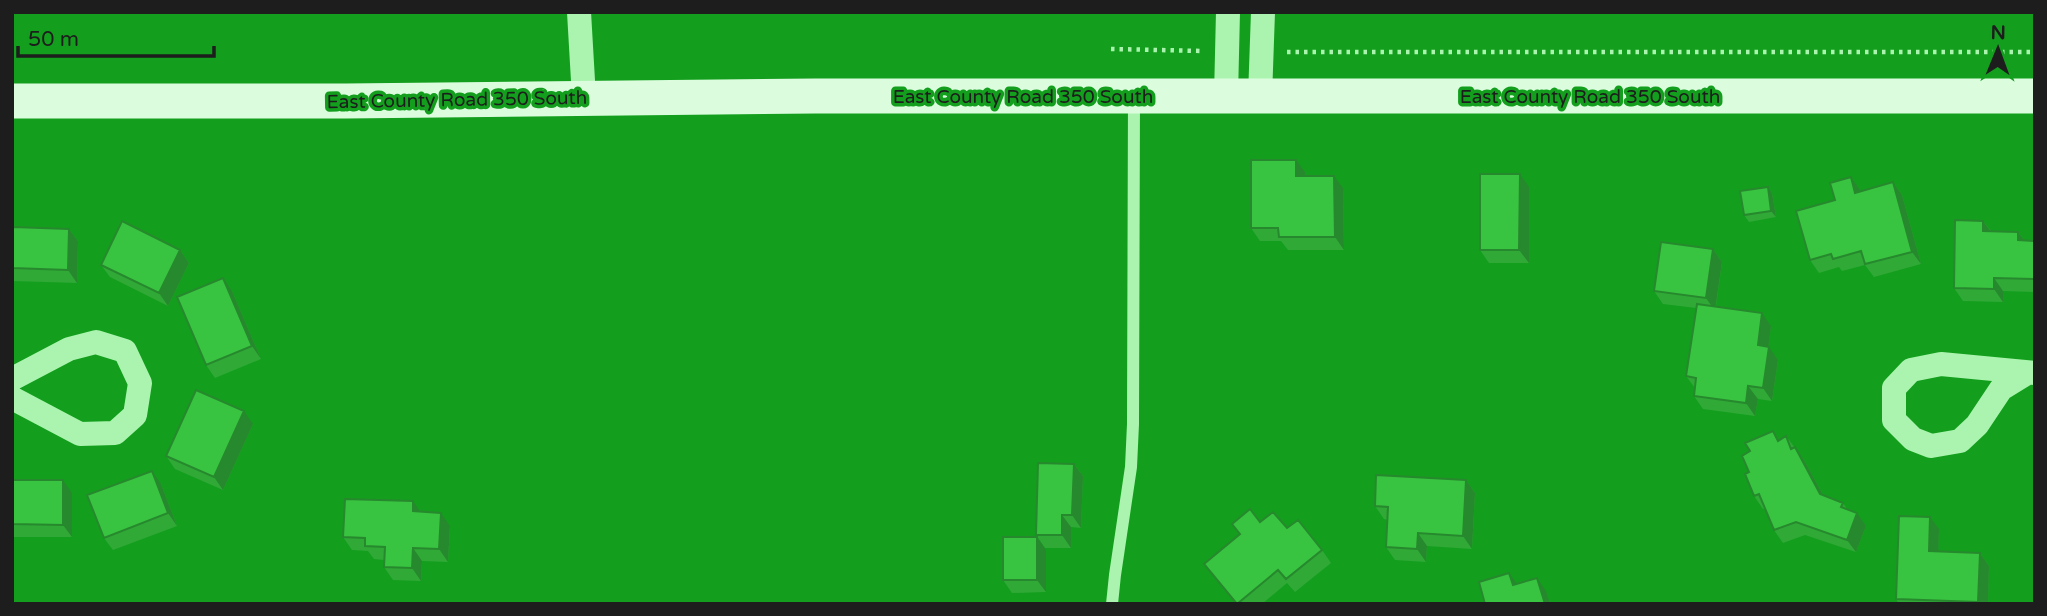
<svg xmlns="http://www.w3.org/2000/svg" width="2047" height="616" font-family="'Varela Round',sans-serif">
	<rect width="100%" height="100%" fill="#139f1d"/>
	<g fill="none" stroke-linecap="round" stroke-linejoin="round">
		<path stroke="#abf4af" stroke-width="4.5" stroke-dasharray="3.5 5" stroke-linecap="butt" d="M1111 49 1204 51
			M1287 52H2035"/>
		<path stroke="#abf4af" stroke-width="12" d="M1112 604 1115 575 1131 467 1133 424 1134 97"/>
		<path stroke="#abf4af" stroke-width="24" d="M579 12 584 98
			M1226 96 1228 12
			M1260 97 1263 12
			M2027 373 2001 389 1977 425 1960 441 1931 446 1913 439 1894 420V388L1911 370 1941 364 2035 373
			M12 379 69 349 96 342 125 351 140 383 135 415 115 433 80 434 12 398"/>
		<path stroke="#dbfdde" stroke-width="35" d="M12 101H346L815 96H2035"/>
	</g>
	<path fill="#30a937" d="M1305 172V176L1343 188 1344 250H1288L1281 241H1260L1251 228Z
		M1851 177 1860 191 1893 182 1902 195 1921 264 1874 277 1865 265 1842 271 1839 267 1819 273 1810 260 1835 200Z
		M1529 187V263H1489L1480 250Z
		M1768 187 1772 193 1776 217 1749 222 1744 215Z
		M1983 221 1991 231 2018 232 2024 240 2035 241V292L2003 291V302L1963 301 1954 288Z
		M69 229 78 241 77 283 12 281V244Z
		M1713 249 1722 262 1716 306 1771 326 1768 347 1778 360 1772 401 1758 399 1755 416 1703 409 1694 396 1695 388 1686 376 1696 308 1663 304 1654 291Z
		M180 250 189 263 168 306 110 277 101 265Z
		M232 291 261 359 215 378 206 365Z
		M253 424 223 490 175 469 166 456Z
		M1786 436 1804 460 1823 495 1843 503 1847 509 1866 526 1856 552 1805 535 1783 543 1774 530 1765 508 1763 509 1754 496 1749 472 1779 440Z
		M1074 464 1083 476 1081 528 1071 527V548H1045L1036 535Z
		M12 480 72 493V537H12Z
		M1466 480 1475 493 1472 549 1427 546 1426 562 1395 560 1386 547 1388 520 1384 519 1375 506Z
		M161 484 177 526 113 550 104 538Z
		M420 512 450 526 448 562 422 561 421 581 393 580 384 567V560L374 559 368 551 352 550 343 537Z
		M1260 522 1287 528 1322 550 1331 563 1295 592 1287 583 1262 604H1236L1204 564 1240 535 1232 524Z
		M1939 529 1938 552 1980 553 1989 566 1988 604H1899L1896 599Z
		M1046 550V592L1012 593 1003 580Z"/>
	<path fill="#27892d" d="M1296 160 1305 172V189L1296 176Z
		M1520 174 1529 187V263L1519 250Z
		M1334 176 1343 188 1344 250 1335 237Z
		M1851 177 1860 190 1864 205 1855 193Z
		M1893 182 1902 195 1921 264 1912 252Z
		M1768 187 1772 193 1776 217 1771 211Z
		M1983 221 1992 233 1983 231Z
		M69 229 78 241 77 283 68 270Z
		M2018 232 2027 244 2018 240Z
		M1713 249 1722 262 1715 311 1706 298Z
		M180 250 189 263 168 306 159 293Z
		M223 278 232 291 261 359 252 346Z
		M1994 278 2003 291V302L1994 289Z
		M1762 313 1771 326 1767 358 1758 345Z
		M1769 347 1778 360 1772 401 1763 388Z
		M1748 386 1758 399 1755 416 1746 403Z
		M244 411 253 424 223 490 214 477Z
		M1795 447 1804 460 1829 506 1820 494Z
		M1074 464 1083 476 1081 528 1072 515Z
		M152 471 161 484 177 526 168 513Z
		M63 480 72 493V537L63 525Z
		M1466 480 1475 493 1472 549 1463 536Z
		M413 501 422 514 413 511Z
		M441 513 450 526 448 562 439 549Z
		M1857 513 1866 526 1856 552 1847 540Z
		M1062 515 1071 527V548L1062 535Z
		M1930 517 1939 529 1938 564 1929 551Z
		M1418 533 1427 546 1426 562 1417 549Z
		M1037 537 1046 550V592L1037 580Z
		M413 548 422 561 421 581 412 568Z
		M1980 553 1989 566 1988 604H1980L1978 602Z
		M1509 573 1518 585H1513Z
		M1537 578 1546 591 1550 604H1545Z"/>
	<path fill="#38c440" stroke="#27892d" stroke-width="2" d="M1251 160H1296V176H1334L1335 237H1279L1278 228H1251Z
		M1480 174H1520L1519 250H1480Z
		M1851 177 1855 193 1893 182 1912 252 1865 264 1861 251 1833 259 1831 254 1810 260 1796 211 1835 200 1830 183Z
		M1768 187 1771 211 1744 215 1740 191Z
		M1955 220 1983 221V231L2018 232V240L2035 241V279L1994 278V289L1954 288Z
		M122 221 180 250 159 293 101 265Z
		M13 227 69 229 68 270 12 268Z
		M1661 242 1713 249 1706 298 1654 291Z
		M223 278 252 346 206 365 177 297Z
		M1697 304 1762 313 1758 345 1769 347 1763 388 1748 386 1746 403 1694 396 1696 378 1686 376Z
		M196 390 244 411 214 477 166 456Z
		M1773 431 1778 441 1786 436 1791 449 1795 447 1820 494 1843 503 1841 507 1857 513 1847 540 1796 522 1774 530 1759 494 1754 496 1745 474 1749 472 1742 456 1750 451 1745 443Z
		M1038 463 1074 464 1072 515H1062V535H1036Z
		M152 471 168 513 104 538 87 495Z
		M1376 475 1466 480 1463 536 1418 533 1417 549 1386 547 1388 507 1375 506Z
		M12 480H63V525L12 524Z
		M345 499 413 501V511L441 513 439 549 413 548 412 568 384 567 385 547 365 546V538L343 537Z
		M1250 509 1260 522 1273 512 1287 528 1298 520 1322 550 1286 579 1278 570 1237 604 1204 564 1240 534 1232 524Z
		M1899 516 1930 517 1929 551 1980 553 1978 602 1896 599Z
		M1003 537H1037V580H1003Z
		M1509 573 1513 585 1537 578 1545 604H1485L1479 582Z"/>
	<g text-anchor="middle" stroke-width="7" stroke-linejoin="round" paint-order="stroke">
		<g font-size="19" fill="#1d1d1d" stroke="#139f1d">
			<text x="1023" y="103">East County Road 350 South</text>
			<text x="1590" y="103">East County Road 350 South</text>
			<text transform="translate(457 99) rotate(-1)" y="7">East County Road 350 South</text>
		</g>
	</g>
	<rect width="2047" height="616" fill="none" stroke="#1d1d1d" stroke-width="28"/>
	<g transform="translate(1998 49) rotate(1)" stroke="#139f1d" stroke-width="5" paint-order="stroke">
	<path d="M0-5L12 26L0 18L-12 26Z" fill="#1d1d1d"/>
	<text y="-10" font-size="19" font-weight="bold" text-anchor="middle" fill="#1d1d1d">N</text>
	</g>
	<path d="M18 46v10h196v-10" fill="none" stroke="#1d1d1d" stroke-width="3.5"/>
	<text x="28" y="46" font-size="21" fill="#1d1d1d" stroke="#139f1d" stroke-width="5" paint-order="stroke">50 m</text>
</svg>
